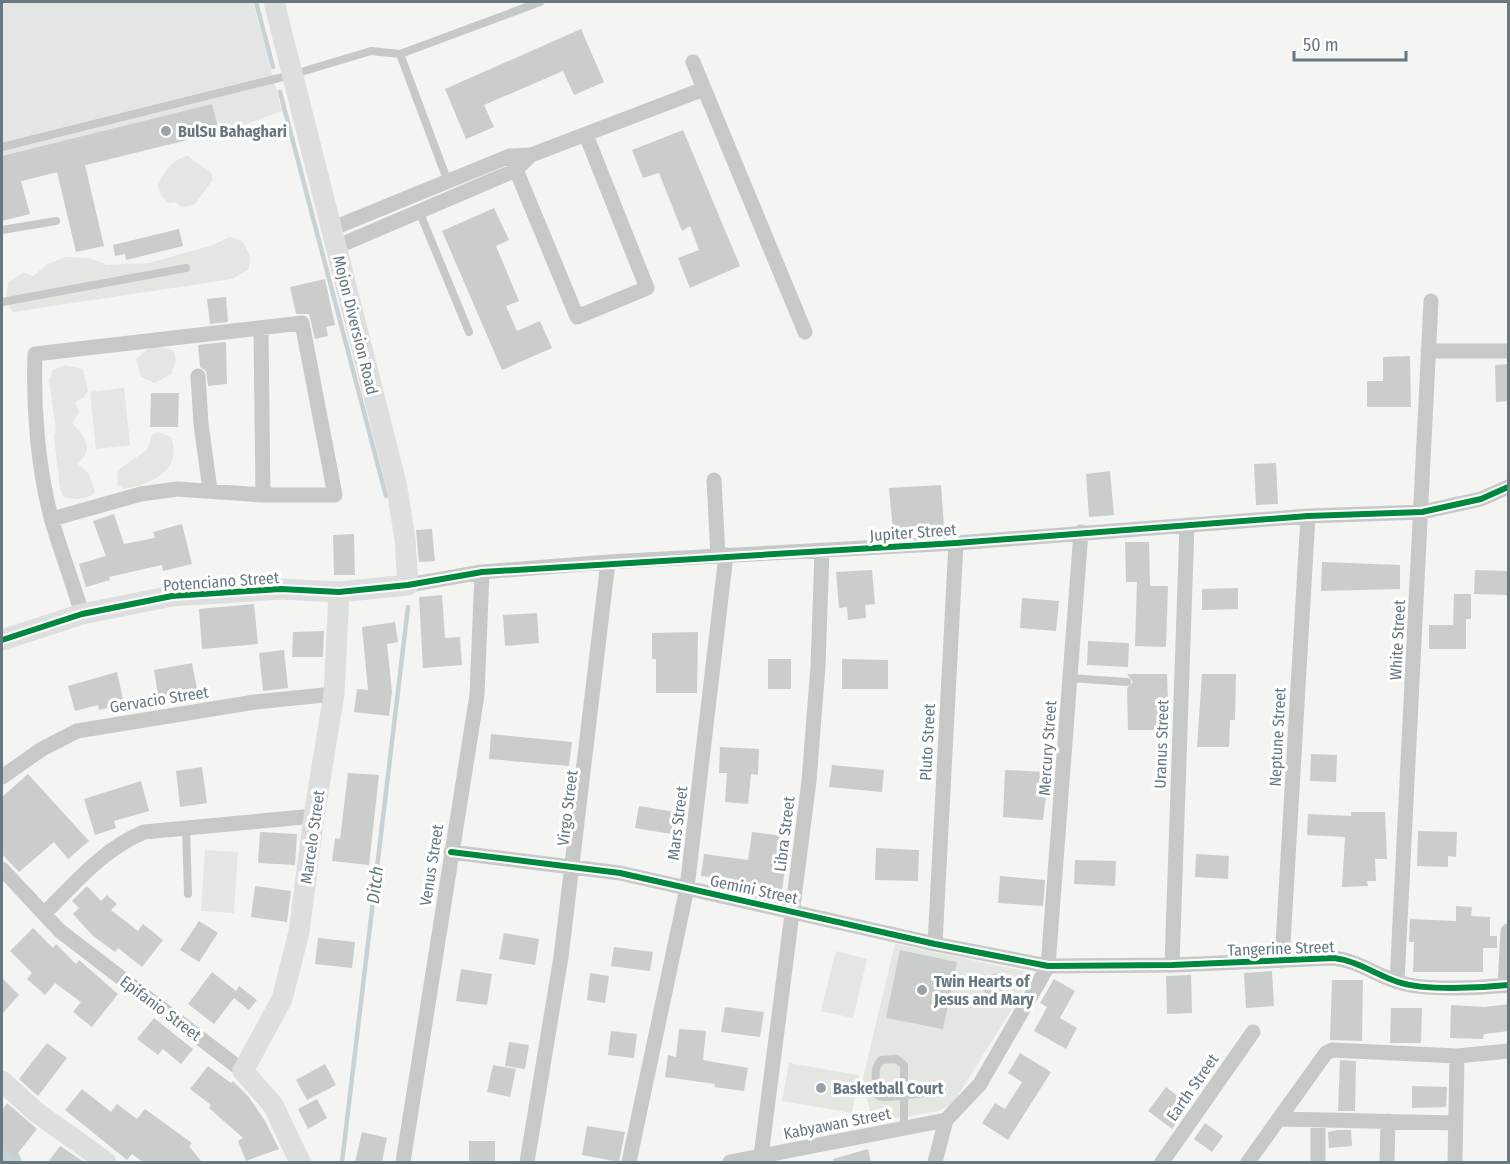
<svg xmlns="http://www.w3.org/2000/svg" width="1510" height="1164" font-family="'Fira Sans Condensed',sans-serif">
	<rect width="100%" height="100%" fill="#f4f4f3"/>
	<path fill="#e4e6e6" d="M2 2H253L282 111 230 130 2 186Z"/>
	<path fill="#e4e6e1" d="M188 156 212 174V181L195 204 182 207 176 202 169 203 161 196 158 186C163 173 173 158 188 156Z
		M230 237 242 241 250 255 249 269 232 279 13 312 6 302 8 283 23 272 33 276 48 264 66 257 89 258 107 265 149 263 213 245Z
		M161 347 174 351 176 361 171 374 154 383 141 377 136 359 149 348Z
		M65 365 83 369 88 391 83 398 75 402 79 412 72 423C85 436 95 451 77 463L89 474 95 492C87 500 75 500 64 497L60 489 54 436 56 430 49 380 53 370Z
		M124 388 130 445 96 449 90 392Z
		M158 432 171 437C183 470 152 484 124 489L117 484 118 470 147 450 152 435Z
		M205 850 238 852 234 913 201 911Z
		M895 944 1034 973 954 1102 939 1111 872 1122 863 1078Z
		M836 951 867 959 853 1018 821 1011Z
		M789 1063 859 1075 852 1113 782 1101Z"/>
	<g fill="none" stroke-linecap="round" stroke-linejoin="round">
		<path stroke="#c8d1d3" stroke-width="4.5" d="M256 2 273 67
			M280 92 386 496
			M342 1162 408 607"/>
		<path stroke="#c8d1d3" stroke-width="27" d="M2 1158 8 1162"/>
	</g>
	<path fill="#cbcccc" d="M581 29 604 82 574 95 563 71 484 105 494 127 466 139 445 89Z
		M212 104 219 132 85 165 104 246 76 252 57 172 21 181 30 214 2 221V156Z
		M683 130 740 266 690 288 678 258 699 250 690 226 682 231 659 173 643 178 632 150Z
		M494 208 509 240 496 246 519 301 506 306 517 331 540 321 552 348 502 370 442 231Z
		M179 229 183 246 126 260 125 254 115 256 113 245Z
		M325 279 335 325 326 327 328 336 315 339 309 314H296L290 287Z
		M226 297 228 322 210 324 207 299Z
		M226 342 227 384 208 386 206 371 200 367 198 345Z
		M1410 356 1411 407H1367V381H1383V357Z
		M1509 364V401L1496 402 1495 365Z
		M151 393H179L178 427H150Z
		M1276 463 1278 504 1256 505 1254 464Z
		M1110 471 1114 515 1089 517 1086 474Z
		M941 485 944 527 893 531 889 488Z
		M114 514 124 544 155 538 153 532 182 524 192 564 163 571 162 565 109 577 110 580 86 587 79 564 106 556 93 521Z
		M432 529 435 561 419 562 416 530Z
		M354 534 355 575H334L333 535Z
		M1125 542H1149L1150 586H1168L1166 647 1135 646 1137 582H1126Z
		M1322 562 1400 565V589L1321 591Z
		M872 570 875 604 865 605 866 618 848 620 847 607 839 608 836 572Z
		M1475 570 1509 571V595L1474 594Z
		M1238 588V609L1202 610V589Z
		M1454 594H1471V619H1466V649H1429V625H1453Z
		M442 595 445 638 460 637 462 665 423 668 419 597Z
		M1022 598 1059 601 1056 631 1020 628Z
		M254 604 258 644 202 649 199 609Z
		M537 613 539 643 505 646 503 615Z
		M395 622 398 642 387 644 392 692 389 716 354 712 357 689 368 690 362 627Z
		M324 631 323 657H292L293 632Z
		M698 632 697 693H656V659H652V633Z
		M1088 641 1129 643 1128 667 1087 665Z
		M284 650 288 688 263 691 259 653Z
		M768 659H791V689H768Z
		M842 659 888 660V689H842Z
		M192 663 198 694 159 701 154 670Z
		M117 672 124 704 99 710 98 705 75 711 68 686Z
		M1127 674H1167L1169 730H1128L1127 688 1133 682Z
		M1202 674H1236L1235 720H1230L1229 747H1197Z
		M491 734 572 742 569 766 489 759Z
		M720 747 759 749 758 775 751 774 748 804 725 802 727 773H719Z
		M1311 754 1337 755 1336 782 1310 781Z
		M832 765 884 770 882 792 829 787Z
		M202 767 207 803 180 807 176 771Z
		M1005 770 1049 772 1043 820 1003 817Z
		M348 773 379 775 369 865 332 861 335 838 340 839Z
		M28 774 89 841 68 859 54 842 19 872 2 854V797Z
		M141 781 149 811 114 821 116 828 95 835 84 799Z
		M639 806 675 812 671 834 635 828Z
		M1351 812H1385L1387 859H1375L1376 881H1367L1368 886 1342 887 1345 837 1307 835 1308 814 1351 816Z
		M1418 831 1457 832 1456 857 1448 856V867L1417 866Z
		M260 832 297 834 295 865 258 863Z
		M752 832 789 837 782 891 744 886 745 882 701 876 704 854 748 860Z
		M876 848 919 850 918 881 875 880Z
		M1196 854 1229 856 1228 879 1195 877Z
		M1075 860 1116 861 1115 886 1074 884Z
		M1000 876 1045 880 1043 906 998 903Z
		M87 886 101 901 107 895 117 904 111 910 138 931 143 924 163 940 142 967 118 948 115 952 93 936 73 914 79 908 72 901Z
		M255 886 291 891 287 922 251 917Z
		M1456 906 1472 907 1471 916 1490 917V936H1497V948H1483V972H1413L1414 942H1409L1410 919 1456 921Z
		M199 921 218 933 199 962 180 950Z
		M33 928 53 948 56 944 76 964 79 960 118 994 92 1027 73 1012 81 1002 55 983 45 995 27 979 32 973 10 951Z
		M504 933 539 939 535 965 499 959Z
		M318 938 355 942 352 968 315 964Z
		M614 947 653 952 650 971 611 966Z
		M900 950 957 962 943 1029 886 1018Z
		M461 969 492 974 487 1005 456 1001Z
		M1272 971 1274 1006 1246 1008 1244 973Z
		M212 972 236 991 239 986 257 1000 249 1010 234 998 214 1024 188 1004Z
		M590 973 609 976 605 1003 587 1000Z
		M995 973 1005 988 989 999 979 983Z
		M1191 975 1192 1013 1167 1014 1166 976Z
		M2 978 19 995 2 1014Z
		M1054 979 1075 991 1060 1018 1077 1028 1066 1049 1034 1031 1047 1007 1040 1003Z
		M1332 980H1363L1362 1041 1330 1040Z
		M1509 1004V1031L1484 1034 1483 1039 1450 1038 1451 1005 1484 1007Z
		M725 1007 764 1012 760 1037 721 1032Z
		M1391 1008H1422L1421 1043H1390Z
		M154 1018 193 1049 181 1064 163 1049 158 1055 137 1039Z
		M679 1029 706 1031 703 1060 748 1068 744 1091 714 1087 715 1084 665 1077 668 1055 676 1057Z
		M611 1031 637 1034 634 1058 608 1055Z
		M509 1042 529 1045 525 1069 505 1066Z
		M47 1043 67 1058 38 1096 19 1079Z
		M1020 1053 1051 1072 1008 1140 982 1123 995 1103 1005 1109 1022 1082 1008 1073Z
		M1340 1060 1356 1061 1355 1111H1338Z
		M325 1064 336 1085 307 1100 296 1080Z
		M493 1065 516 1069 510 1097 487 1092Z
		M208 1066 231 1083 233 1081 248 1096 265 1121 279 1149 246 1161 238 1141 243 1138 209 1108 211 1105 190 1089Z
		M1412 1086 1447 1087 1446 1107 1412 1108Z
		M1166 1087 1189 1105 1172 1129 1148 1111Z
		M82 1089 111 1112 117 1104 137 1119 145 1109 192 1143 189 1146 202 1162H143L132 1154 127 1160 65 1110Z
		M317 1099 327 1118 308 1129 298 1109Z
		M7 1103 37 1129 14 1158 2 1147V1110Z
		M1205 1123 1223 1136 1212 1152 1194 1139Z
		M587 1126 625 1132 619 1162 582 1155Z
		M1338 1130H1351L1352 1146 1329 1148 1328 1132Z
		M362 1132 387 1138 382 1162H355Z
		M469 1141H495V1162H469Z
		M60 1146 84 1162H48Z
		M868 1149 871 1162H833V1159Z"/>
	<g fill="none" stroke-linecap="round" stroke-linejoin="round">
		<path stroke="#c7c9c9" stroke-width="8" d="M400 54 448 182
			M2 147 291 75 371 51 400 54 540 2
			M419 211 469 332
			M2 230 56 221
			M2 302 186 268
			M1070 678 1127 682
			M186 827 188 894
			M904 1128V1065L896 1059 881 1060C875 1067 875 1073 876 1082 876 1087 874 1093 879 1096 886 1100 931 1091 942 1090"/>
		<path stroke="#c7c9c9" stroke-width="15" d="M693 62 805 332
			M531 155 704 89
			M512 160 577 317 647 288 586 135
			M331 229 510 156 531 155 516 170 336 247
			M261 330 263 495
			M1428 351H1508
			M198 376 201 424 210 490
			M714 480 718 556
			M52 519 141 494 177 489 263 495H335L302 323 35 354C33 407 38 470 52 521 61 552 73 583 82 614
			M408 585 482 572 608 562 956 543 1308 516 1422 512 1481 499 1508 487
			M2 777 42 749 77 731 255 702 334 694
			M451 852 620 873 935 944 1048 966 1172 965 1334 958C1358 961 1376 975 1398 982 1424 991 1480 988 1508 985
			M2 869 60 931 243 1071
			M44 914C75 883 103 849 144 832L314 816
			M935 944 956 543
			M1282 961 1308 516
			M1172 965 1187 525
			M1397 982 1431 301
			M1505 986 1508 931
			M1281 1119 1455 1123
			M761 1156 809 781 818 666 822 551
			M403 1162 477 695 482 572
			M527 1162 561 957 608 562
			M629 1162 687 888 726 555
			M730 1162 946 1120 980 1084 1048 966 1081 532
			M935 1162 946 1120
			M1162 1162 1253 1032
			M1248 1162 1326 1053 1332 1050 1457 1056 1508 1051
			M1318 1162V1120
			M1387 1162 1388 1121
			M1455 1162 1457 1056"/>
		<path stroke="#dddede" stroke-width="21" d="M2 640 82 614 172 596 281 589 339 592 408 585 405 539 396 483 274 2
			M2 1081 36 1112 106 1162
			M300 1162 273 1105 243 1071 282 999 299 932 314 816 334 694 339 592"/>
		<defs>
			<path id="cycleway" d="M2 640 82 614 172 596 281 589 339 592 408 585 482 572 956 543 1308 516 1422 512 1481 499 1508 487
				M451 852 620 873 935 944 1048 966 1172 965 1334 958C1358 961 1376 975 1398 982 1424 991 1480 988 1508 985"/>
		</defs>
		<use href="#cycleway" stroke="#fff" stroke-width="10"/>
		<use href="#cycleway" stroke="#00873e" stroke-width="6"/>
	</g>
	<g fill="#98a3a9" stroke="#fff" stroke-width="2">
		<circle cx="166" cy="131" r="6"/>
		<circle cx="922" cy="990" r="6"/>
		<circle cx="821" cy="1088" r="6"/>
	</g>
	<g text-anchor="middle" stroke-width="6" stroke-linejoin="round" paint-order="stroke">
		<g font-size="16" font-weight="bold" fill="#677881" stroke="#fff" text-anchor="start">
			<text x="178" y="137">BulSu Bahaghari</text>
			<text x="934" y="987">Twin Hearts of<tspan x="934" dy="18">Jesus and Mary</tspan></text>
			<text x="833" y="1094">Basketball Court</text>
		</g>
		<g font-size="16" fill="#677881" stroke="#fff">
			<text transform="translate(356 325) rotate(76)" y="6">Mojon Diversion Road</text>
			<text transform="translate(913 532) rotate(-4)" y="6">Jupiter Street</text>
			<text transform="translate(221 581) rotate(-4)" y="6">Potenciano Street</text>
			<text transform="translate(1397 640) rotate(-87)" y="6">White Street</text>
			<text transform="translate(159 699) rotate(-9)" y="6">Gervacio Street</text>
			<text transform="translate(1277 737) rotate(-87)" y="6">Neptune Street</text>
			<text transform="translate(927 742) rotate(-87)" y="6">Pluto Street</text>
			<text transform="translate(1161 744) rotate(-88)" y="6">Uranus Street</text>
			<text transform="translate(1047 748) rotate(-86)" y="6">Mercury Street</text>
			<text transform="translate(567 808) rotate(-83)" y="6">Virgo Street</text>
			<text transform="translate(677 823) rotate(-83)" y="6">Mars Street</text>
			<text transform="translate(784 834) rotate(-83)" y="6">Libra Street</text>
			<text transform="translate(312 837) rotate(-82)" y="6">Marcelo Street</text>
			<text transform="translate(431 865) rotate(-81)" y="6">Venus Street</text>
			<text transform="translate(754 889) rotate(12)" y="6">Gemini Street</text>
			<text transform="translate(1281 948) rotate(-2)" y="6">Tangerine Street</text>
			<text transform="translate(161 1008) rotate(37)" y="6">Epifanio Street</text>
			<text transform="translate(1192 1087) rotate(-55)" y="6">Earth Street</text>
			<text transform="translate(837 1123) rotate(-11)" y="6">Kabyawan Street</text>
		</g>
		<g font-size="18" font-style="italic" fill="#637a7e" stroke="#fff">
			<text transform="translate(375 885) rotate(-83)" y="6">Ditch</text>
		</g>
	</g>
	<rect width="1510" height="1164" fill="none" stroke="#677881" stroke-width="6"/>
	<path d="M1294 51v9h112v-9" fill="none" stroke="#677881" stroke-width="3"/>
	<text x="1303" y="51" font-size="18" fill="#677881" stroke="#ffffff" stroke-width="4.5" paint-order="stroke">50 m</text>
</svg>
